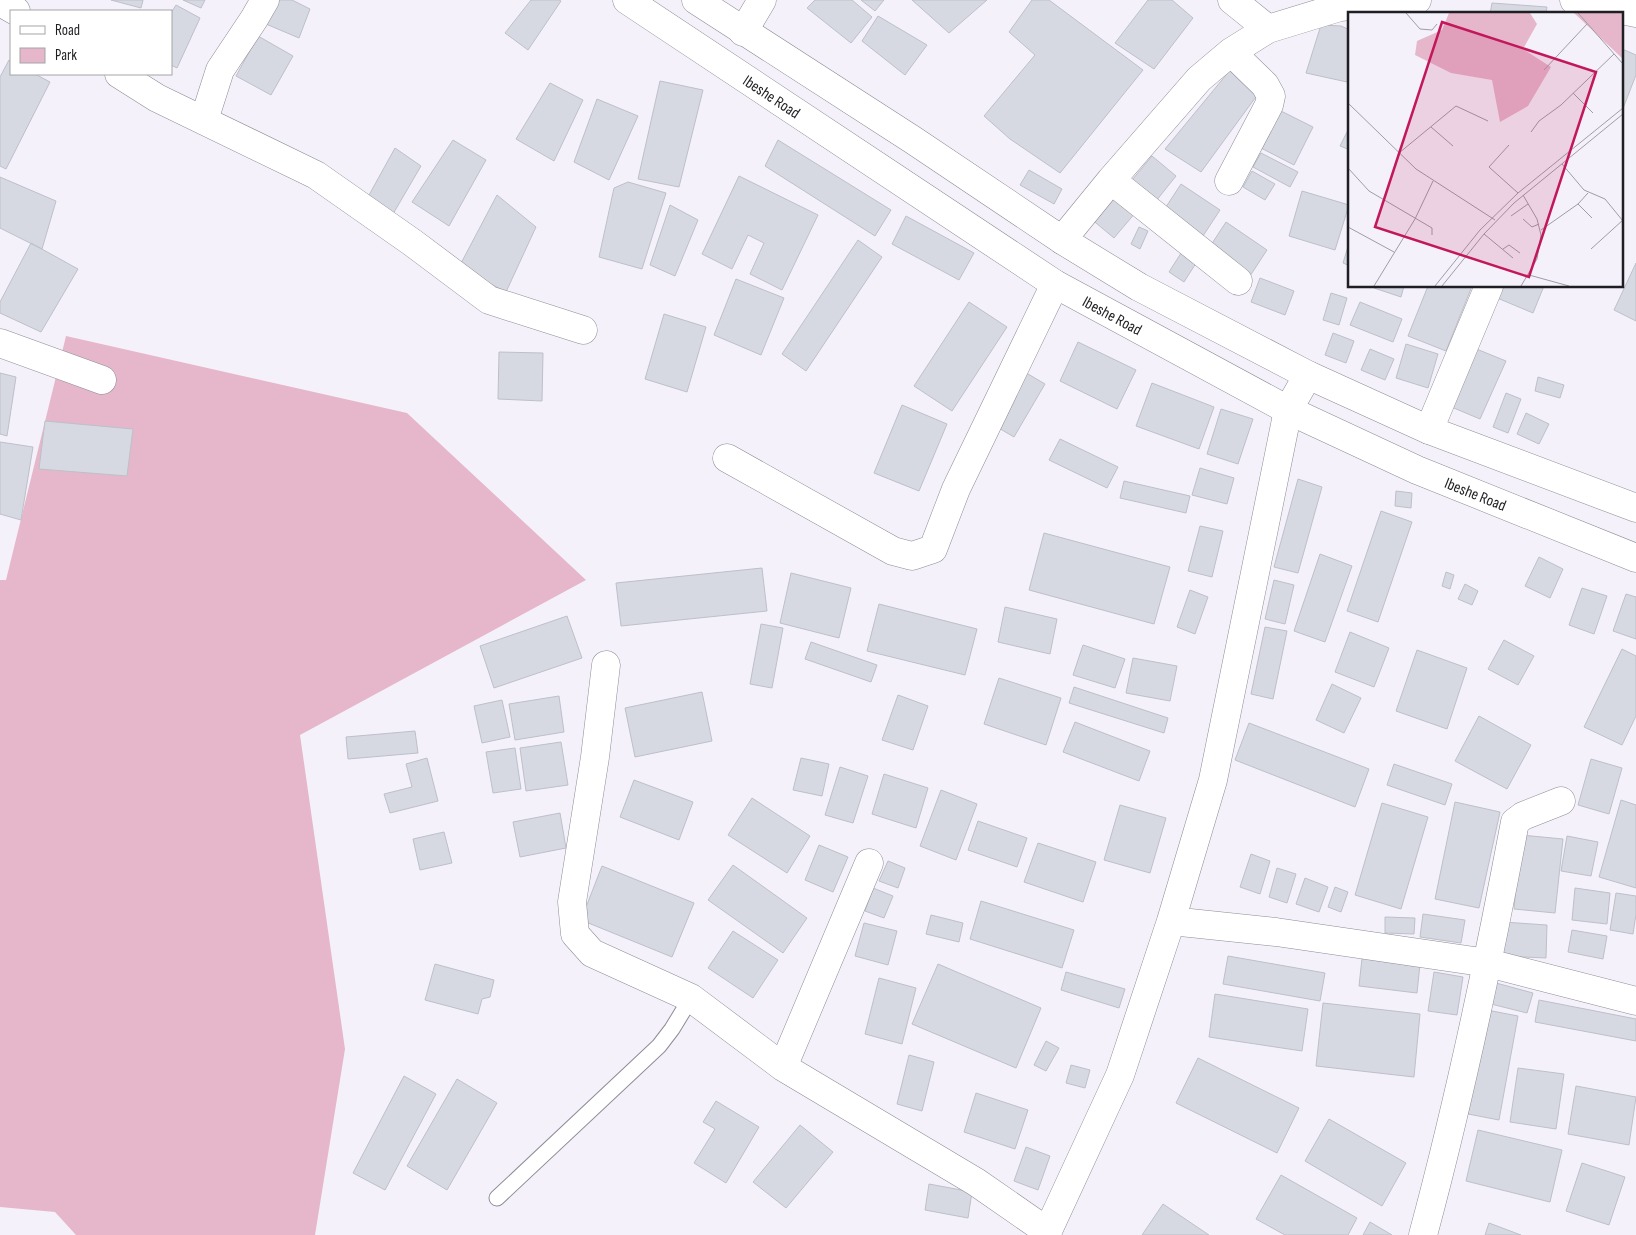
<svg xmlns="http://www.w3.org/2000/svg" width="1636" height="1235" font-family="'Sofia Sans Condensed',sans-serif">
	<rect width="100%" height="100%" fill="#f4f1fb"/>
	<path fill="#e6b7cb" d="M66 336 407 413 586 580 300 735 345 1049 315 1235H76L55 1212 0 1207V580H6Z"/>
	<path fill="#d6d8e2" stroke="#bdc0c9" d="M111 0H143L141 8Z
		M183 0H205L201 8Z
		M277 0H292L310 9 299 38 266 24Z
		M531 0H559L561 1 528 50 505 33Z
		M815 0H852L872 17 851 43 807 8Z
		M861 0H884L875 11Z
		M912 0H987L949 33Z
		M1032 0H1049L1143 70 1060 173 1010 139 984 116 1035 55 1009 32Z
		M1148 0H1172L1193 18 1154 69 1115 43Z
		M1492 3 1547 7 1546 14H1490Z
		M176 5 200 18 177 68 171 65V13Z
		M878 16 927 45 905 75 862 41Z
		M1321 25 1341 26 1350 30V71L1347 82 1306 73Z
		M258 36 293 56 271 95 236 76Z
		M1622 49 1636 55V75L1622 111Z
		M9 60 11 61V74H35L50 82 6 169 0 166V77Z
		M1231 69 1258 94 1201 172 1165 149Z
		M660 81 703 90 679 187 638 179Z
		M550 83 583 100 554 161 516 139Z
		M597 99 638 116 609 180 574 162Z
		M1275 108 1313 127 1294 165 1257 146Z
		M1350 126V150L1340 146Z
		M453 140 486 160 449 226 412 202Z
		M778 140 891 210 875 236 765 166Z
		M395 148 421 166 393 214 369 195Z
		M1261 153 1298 172 1290 187 1253 167Z
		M1152 156 1176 176 1152 206 1127 186Z
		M1029 170 1062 189 1054 204 1020 185Z
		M1252 171 1275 184 1265 200 1243 187Z
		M739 176 818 215 782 290 750 274 764 243 748 235 732 269 702 254Z
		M0 177 56 201 42 249 0 228Z
		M628 182 666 193 642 269 599 257 614 188Z
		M1181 184 1220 210 1201 239 1162 213Z
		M1302 191 1349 205 1335 250 1289 236Z
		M1111 192 1136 212 1114 238 1090 218Z
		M497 195 536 227 506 292 459 267Z
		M670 205 698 220 675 276 650 265Z
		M906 216 974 253 959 280 892 244Z
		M1226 222 1267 250 1250 276 1209 248Z
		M1139 227 1148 231 1140 249 1131 244Z
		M858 240 882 257 806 371 782 354Z
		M1350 240V266L1343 263Z
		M31 243 78 269 41 332 0 313V302Z
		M1183 250 1198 260 1184 282 1169 272Z
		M1636 263V321L1614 310Z
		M1260 278 1294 291 1285 315 1251 302Z
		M736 279 784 298 761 355 714 335Z
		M1375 286H1404L1401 297 1374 288Z
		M1428 286H1472L1446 351 1408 336Z
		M1494 286H1544L1533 313 1490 295Z
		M1331 293 1347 298 1339 325 1323 320Z
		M969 302 1007 327 952 411 914 386Z
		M1360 302 1402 319 1393 342 1350 325Z
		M664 314 706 327 687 392 645 379Z
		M1333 333 1354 341 1346 363 1325 355Z
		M1078 342 1136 370 1117 409 1060 381Z
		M1406 344 1438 354 1428 388 1396 378Z
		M1474 348 1506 361 1480 419 1449 406Z
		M1370 349 1394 359 1385 380 1361 370Z
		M499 352 543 353 542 401 498 399Z
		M1023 371 1045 384 1014 437 992 424Z
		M0 373 16 377 7 436 0 434Z
		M1538 377 1564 385 1560 398 1535 391Z
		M1152 383 1214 407 1199 449 1136 426Z
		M1506 393 1521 399 1508 433 1493 427Z
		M902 405 947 424 919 491 874 473Z
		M1221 409 1253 419 1238 464 1207 454Z
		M1526 413 1549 424 1539 444 1517 434Z
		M45 421 133 429 127 476 39 469Z
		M1060 439 1118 467 1107 488 1049 460Z
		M0 442 33 447 21 520 0 514Z
		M1200 468 1234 478 1227 504 1192 495Z
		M1298 479 1322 487 1298 573 1274 567Z
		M1124 481 1190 496 1186 513 1120 498Z
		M1396 491 1412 493 1411 508 1395 506Z
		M1381 511 1412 522 1378 622 1347 611Z
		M1200 526 1223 531 1212 577 1188 571Z
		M1044 533 1170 567 1154 624 1029 590Z
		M1320 554 1352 566 1325 642 1294 631Z
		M1539 557 1563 569 1550 598 1525 586Z
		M762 568 767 611 621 626 616 583Z
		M1446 572 1454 575 1450 589 1442 586Z
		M791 573 851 588 839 638 780 623Z
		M1274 580 1294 585 1285 624 1265 619Z
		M1465 584 1478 591 1472 605 1458 599Z
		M1582 588 1607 596 1594 634 1569 625Z
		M1190 590 1208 597 1195 634 1177 627Z
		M1626 594 1636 597V639L1613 631Z
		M879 604 977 629 965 675 867 651Z
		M1005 607 1057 619 1050 654 998 642Z
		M567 616 582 658 494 688 480 646Z
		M761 624 783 628 772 688 750 684Z
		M1265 627 1287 631 1273 699 1251 694Z
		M1350 632 1389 648 1374 687 1335 672Z
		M1504 640 1534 656 1518 685 1488 669Z
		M811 642 877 665 871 682 805 659Z
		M1083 645 1125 659 1115 688 1073 675Z
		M1622 649 1636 656V716L1622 745 1584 727Z
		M1417 650 1467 668 1447 729 1396 711Z
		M1133 658 1177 666 1170 701 1126 693Z
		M999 678 1061 698 1046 745 984 724Z
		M1332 684 1361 698 1344 733 1316 720Z
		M1074 687 1168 718 1164 733 1069 703Z
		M702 692 712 741 635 757 625 708Z
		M898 695 928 706 913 750 882 740Z
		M559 696 564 732 515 740 509 704Z
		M502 700 510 737 482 743 474 706Z
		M1479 716 1531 745 1507 789 1455 761Z
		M1075 722 1150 751 1139 781 1063 752Z
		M1249 723 1369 769 1355 807 1235 760Z
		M415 731 418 753 348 759 346 737Z
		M561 742 568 785 526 791 520 748Z
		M515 748 521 789 493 793 486 752Z
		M427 758 438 801 390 813 384 794 412 787 406 764Z
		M801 758 829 764 822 796 793 790Z
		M1591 759 1622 768 1609 814 1578 805Z
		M1394 764 1452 784 1445 805 1387 785Z
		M840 767 868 776 853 823 825 815Z
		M884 774 928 788 916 828 872 814Z
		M634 780 693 802 679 840 620 817Z
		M941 790 977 804 956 860 920 846Z
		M752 798 810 836 787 873 728 835Z
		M1621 800 1636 805V888L1599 877Z
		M1455 802 1500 812 1479 908 1435 899Z
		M1382 803 1428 817 1401 909 1355 895Z
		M1120 805 1166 818 1150 873 1104 860Z
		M560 813 566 848 520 857 513 822Z
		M978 821 1027 838 1017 867 968 850Z
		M444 832 452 863 420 870 413 839Z
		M1521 835 1563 839 1555 913 1514 909Z
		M1567 836 1598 842 1591 876 1561 871Z
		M1038 843 1096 862 1083 902 1024 882Z
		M819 845 848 857 833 892 805 880Z
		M1251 854 1270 861 1260 894 1240 887Z
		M888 861 905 868 898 888 879 881Z
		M733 865 807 918 783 953 708 900Z
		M602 866 694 903 672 957 581 920Z
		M1277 868 1296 874 1287 903 1269 897Z
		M1305 878 1328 887 1319 912 1296 904Z
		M1335 887 1348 892 1341 912 1328 907Z
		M873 888 893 896 884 918 865 911Z
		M1575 888 1610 893 1607 924 1572 920Z
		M1616 893 1636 896V914L1633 934 1610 930Z
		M981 901 1074 930 1062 968 970 939Z
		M1423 914 1465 920 1461 943 1420 937Z
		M931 915 963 923 959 942 926 934Z
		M1385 917 1415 918 1414 934 1385 933Z
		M1503 922 1547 925 1546 958 1501 956Z
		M864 923 897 931 888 965 855 956Z
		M1572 930 1607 936 1603 959 1568 952Z
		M733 931 778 960 753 998 708 968Z
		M1228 956 1325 973 1320 1001 1223 984Z
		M1362 958 1420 964 1417 993 1359 986Z
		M435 964 494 980 490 997 482 999 478 1014 425 1000Z
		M938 964 1041 1008 1016 1068 912 1024Z
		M1066 972 1125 989 1119 1008 1061 990Z
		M1434 972 1463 977 1457 1015 1428 1011Z
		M879 978 916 988 902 1044 865 1034Z
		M1496 983 1533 993 1527 1013 1491 1004Z
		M1215 994 1308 1009 1302 1051 1209 1037Z
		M1539 1000 1636 1019V1041L1535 1022Z
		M1323 1003 1420 1014 1414 1077 1316 1066Z
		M1487 1010 1518 1016 1499 1120 1468 1114Z
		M1046 1041 1059 1048 1046 1071 1034 1065Z
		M909 1055 934 1062 922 1111 897 1104Z
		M1198 1058 1299 1108 1277 1153 1176 1103Z
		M1071 1065 1090 1070 1085 1088 1066 1083Z
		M1518 1068 1564 1074 1556 1129 1510 1122Z
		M404 1076 436 1094 385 1190 353 1173Z
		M457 1079 497 1103 447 1190 407 1166Z
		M1576 1086 1636 1097 1629 1145 1568 1134Z
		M976 1093 1028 1110 1015 1149 964 1132Z
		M716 1101 759 1127 726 1183 694 1163 715 1129 703 1122Z
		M1329 1119 1406 1163 1382 1206 1305 1161Z
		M800 1125 833 1152 786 1208 753 1182Z
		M1478 1130 1562 1150 1550 1202 1466 1181Z
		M1026 1147 1050 1156 1038 1190 1014 1181Z
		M1582 1163 1625 1177 1609 1225 1566 1211Z
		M1281 1175 1357 1218 1348 1235H1285L1256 1219Z
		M929 1184 972 1192 968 1218 925 1210Z
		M1163 1204 1209 1235H1142Z
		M1370 1222 1392 1235H1363Z
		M1489 1223 1521 1235H1485Z"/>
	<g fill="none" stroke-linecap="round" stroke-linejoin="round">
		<defs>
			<path id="lane" d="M497 1198 659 1046 672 1029 691 998"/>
			<path id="street" d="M1232 0 1268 29
				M1574 0 1636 13
				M0 2 16 11
				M743 32 762 0
				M119 74 157 98 316 175 413 243 489 300 583 330
				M204 120 220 70 254 19 265 0
				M1111 180 1238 281
				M1229 181 1269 105 1271 96 1265 85 1231 52
				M1062 240 1111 180 1199 79 1231 52 1268 29 1340 7 1417 0
				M0 343 102 380
				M1429 430 1489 286
				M727 458 893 551 912 556 933 549 956 489 1055 284
				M606 665 595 757 572 902 575 934 592 953 691 998 783 1067 976 1182 1048 1232
				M1171 921 1276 932 1488 963 1636 1001
				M783 1067 869 863
				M1046 1235 1120 1075 1171 921 1213 780 1288 410 1308 375
				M1423 1235C1460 1098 1489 960 1515 822L1523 816 1561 801"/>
			<g id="secondary">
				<path id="s1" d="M627 0 1055 284 1288 410 1417 470 1636 558"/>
				<path d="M696 0 913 140 1062 240 1139 287 1308 375 1429 430 1636 508"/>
			</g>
		</defs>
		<use href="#lane" stroke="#8e8c95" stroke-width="17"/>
		<use href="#street" stroke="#8e8c95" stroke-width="29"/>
		<use href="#secondary" stroke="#8e8c95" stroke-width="29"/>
		<use href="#lane" stroke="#fff" stroke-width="15"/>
		<use href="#street" stroke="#fff" stroke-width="28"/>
		<use href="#secondary" stroke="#fff" stroke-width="28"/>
	</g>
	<g text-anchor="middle" stroke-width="4.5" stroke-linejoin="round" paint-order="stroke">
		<g font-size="16" fill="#1f1e22" stroke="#fff">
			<text dy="6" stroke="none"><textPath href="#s1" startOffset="174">Ibeshe Road</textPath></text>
			<text dy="6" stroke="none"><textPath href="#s1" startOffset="579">Ibeshe Road</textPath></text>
			<text dy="6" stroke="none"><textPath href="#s1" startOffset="984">Ibeshe Road</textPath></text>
		</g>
	</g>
	<g transform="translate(1348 12)">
		<rect width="275" height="275" fill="#f4f1fb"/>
		<path d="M101 1H182L189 12 175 37 203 55 180 94 152 110 144 68 103 61 67 43 69 29 94 18ZM226 1H275V47Z" fill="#e6b7cb"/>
		<path fill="none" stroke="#9f9da4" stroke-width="1" d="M58 1 72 17 84 18 89 12M230 1 275 52M196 58 239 12M225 81 245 101M0 91 68 157 147 208M83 115 105 134M183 120 191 109 213 93 266 42M161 133 141 155 170 181M51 141 108 94 140 109M214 152 236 178 257 187 275 209M0 156 21 179 84 216V223M230 192 244 206M163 204 180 192M175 207 184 215 191 212M0 215 46 240M193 218 230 192 240 181M136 222 165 246M155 237 161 233 172 241M243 237 275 208M181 263 221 274M26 274 67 207 85 169M87 274 132 218 170 181 275 96M94 274 136 222 166 191 275 102M173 274 189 247 193 223 189 207 175 183"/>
		<path fill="#c2185b" fill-opacity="0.15" stroke="#c2185b" stroke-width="2.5" d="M94 10 248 60 181 265 27 215Z"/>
		<rect width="275" height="275" fill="none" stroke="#1f1e22" stroke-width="2.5"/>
	</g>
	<rect x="10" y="10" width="162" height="65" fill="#ffffff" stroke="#a5a5a7"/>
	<rect x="20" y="26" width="25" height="8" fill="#ffffff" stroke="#a5a5a7"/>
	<text x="55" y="35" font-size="15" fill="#1f1e22">Road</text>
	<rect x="20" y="48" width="25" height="15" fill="#e6b7cb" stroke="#a5a5a7"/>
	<text x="55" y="60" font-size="15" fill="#1f1e22">Park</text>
</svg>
